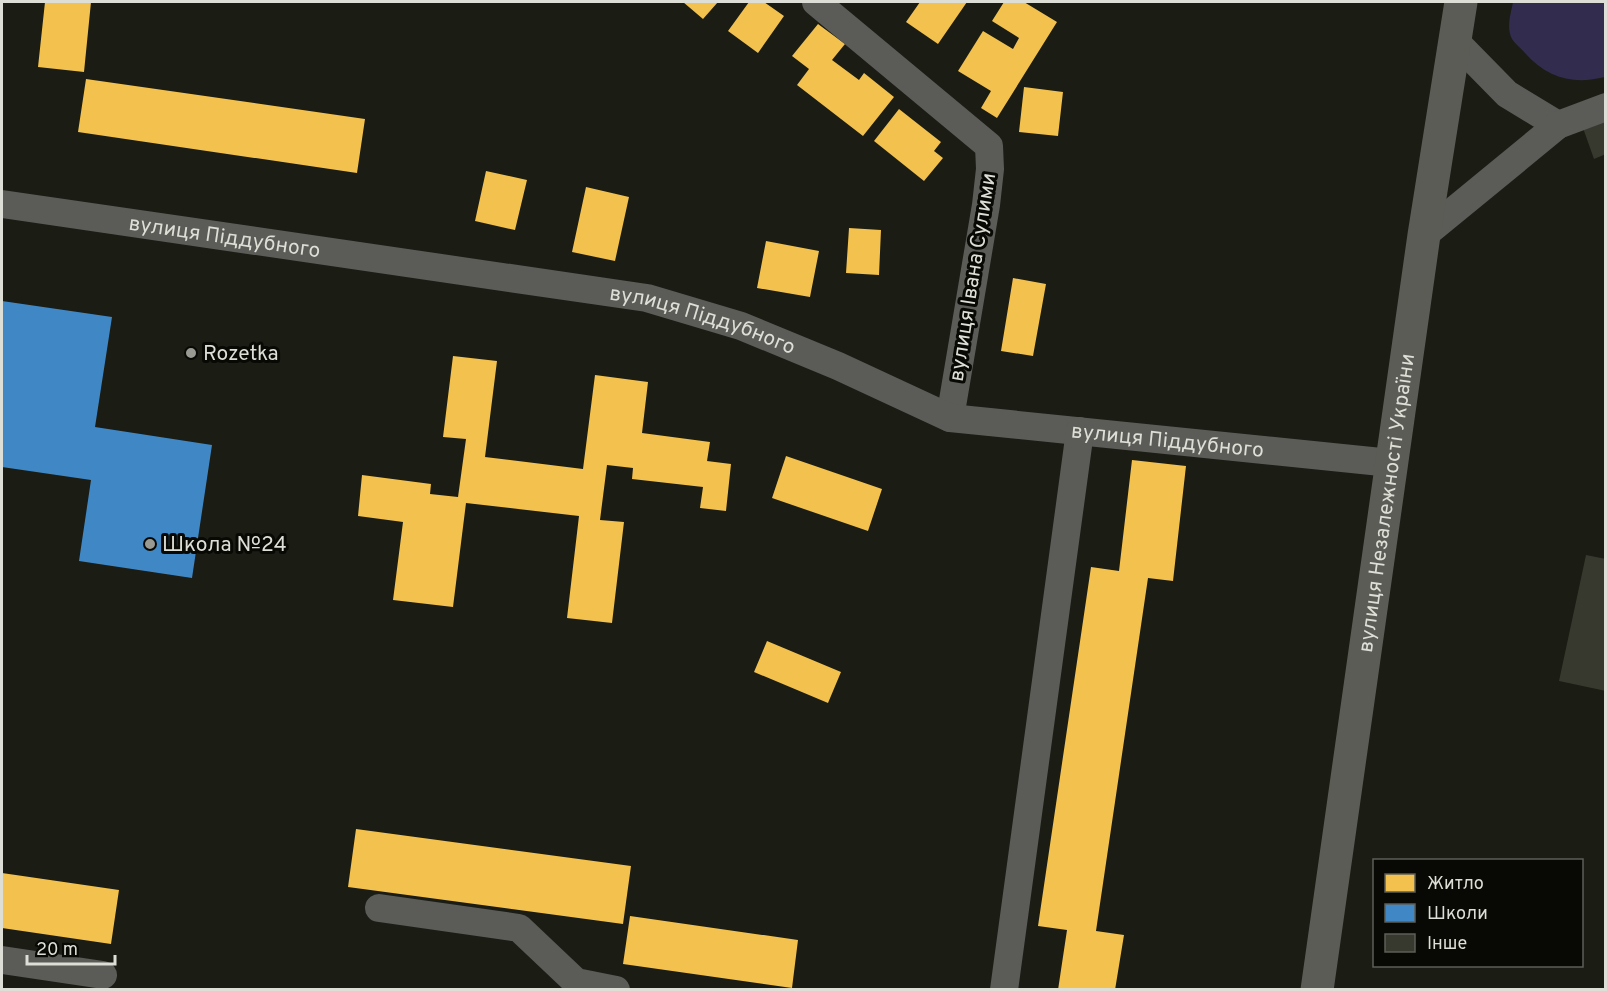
<svg xmlns="http://www.w3.org/2000/svg" width="1607" height="991" font-family="Overpass,sans-serif">
	<rect width="100%" height="100%" fill="#1b1c14"/>
	<path fill="#322c4e" d="M1513 2H1605V77C1573 85 1547 78 1525 53 1521 48 1515 44 1512 39 1506 28 1511 13 1513 2Z"/>
	<path fill="#f2c14e" d="M45 2H91L84 72 38 67Z
		M683 2H718L703 19Z
		M749 2H764L784 16 758 53 728 31Z
		M920 2H967L938 44 906 22Z
		M1004 2H1024L1057 22 997 118 981 108 991 91 958 71 983 31 1013 49 1019 38 992 21Z
		M818 24 845 44 832 60 859 80 864 73 894 97 863 136 797 85 809 69 792 56Z
		M86 79 365 119 357 173 78 132Z
		M1024 87 1063 92 1058 136 1019 132Z
		M899 109 941 142 934 151 943 158 924 181 874 141Z
		M486 171 527 180 515 230 475 221Z
		M586 187 629 197 615 261 572 252Z
		M849 228 881 230 879 275 846 273Z
		M766 241 819 251 810 297 757 288Z
		M1013 278 1046 284 1033 356 1001 351Z
		M453 356 497 361 485 457 583 469 595 375 648 382 642 433 710 442 707 461 731 464 726 511 700 508 703 487 632 479 633 468 607 465 600 520 624 522 612 623 567 618 579 516 466 503 453 607 393 600 403 522 358 516 362 475 431 484 430 494 458 497 466 439 443 437Z
		M786 456 882 489 868 531 772 498Z
		M1132 460 1186 466 1173 581 1148 578 1096 931 1124 935 1115 990H1058L1067 930 1038 926 1091 567 1119 571Z
		M767 641 841 672 828 703 754 672Z
		M356 829 631 866 623 924 348 887Z
		M2 873 119 890 111 944 2 928Z
		M630 916 798 940 792 988 623 964Z"/>
	<path fill="#3f88c5" d="M2 301 112 317 95 427 212 445 192 578 79 561 91 480 2 467Z"/>
	<path fill="#37382e" d="M1606 119V154L1594 159 1583 128Z
		M1586 555 1606 559V691L1559 681Z"/>
	<g fill="none" stroke-linecap="round" stroke-linejoin="round">
		<g stroke="#5b5b58" stroke-width="28">
			<path d="M816 2 989 146 990 169 986 205 950 418"/>
			<path d="M1454 40 1507 94 1558 125"/>
			<path id="s1" d="M2 204 647 298 741 326 838 366 950 418 1391 463"/>
			<path d="M1424 235 1558 125 1606 107"/>
			<path d="M379 908 519 928 576 982 616 990"/>
			<path d="M2 960 103 975"/>
			<path d="M1004 990 1080 431"/>
		</g>
		<path stroke="#5b5c56" stroke-width="33" id="s2" d="M1317 990 1424 235 1461 2"/>
	</g>
	<g fill="#999a91" stroke="#080904" stroke-width="2">
		<circle cx="191" cy="353" r="6"/>
		<circle cx="150" cy="544" r="6"/>
	</g>
	<g text-anchor="middle" stroke-width="6" stroke-linejoin="round" paint-order="stroke">
		<g font-size="21" fill="#ddded5" stroke="#080904">
			<text dy="7" stroke="none"><textPath href="#s1" startOffset="225">вулиця Піддубного</textPath></text>
			<text transform="translate(972 277) rotate(-81)" y="7">вулиця Івана Сулими</text>
			<text dy="7" stroke="none"><textPath href="#s1" startOffset="711">вулиця Піддубного</textPath></text>
			<text dy="7" stroke="none"><textPath href="#s1" startOffset="1197">вулиця Піддубного</textPath></text>
			<text dy="7" stroke="none"><textPath href="#s2" startOffset="492">вулиця Незалежності України</textPath></text>
		</g>
		<g font-size="21" fill="#ddded5" stroke="#080904" text-anchor="start">
			<text x="203" y="360">Rozetka</text>
			<text x="162" y="551">Школа №24</text>
		</g>
	</g>
	<rect width="1607" height="991" fill="none" stroke="#ddded5" stroke-width="6"/>
	<rect x="1373" y="859" width="210" height="108" fill="#080904" stroke="#5d5e58" stroke-width="1.5"/>
	<rect x="1385" y="874" width="30" height="18" fill="#f2c14e" stroke="#5d5e58" stroke-width="1.5"/>
	<text x="1427" y="889" font-size="18" fill="#ddded5">Житло</text>
	<rect x="1385" y="904" width="30" height="18" fill="#3f88c5" stroke="#5d5e58" stroke-width="1.5"/>
	<text x="1427" y="919" font-size="18" fill="#ddded5">Школи</text>
	<rect x="1385" y="934" width="30" height="18" fill="#37382e" stroke="#5d5e58" stroke-width="1.5"/>
	<text x="1427" y="949" font-size="18" fill="#ddded5">Інше</text>
	<path d="M27 955v9h88v-9" fill="none" stroke="#ddded5" stroke-width="3"/>
	<text x="36" y="955" font-size="18" fill="#ddded5" stroke="#080904" stroke-width="4.5" paint-order="stroke">20 m</text>
</svg>
